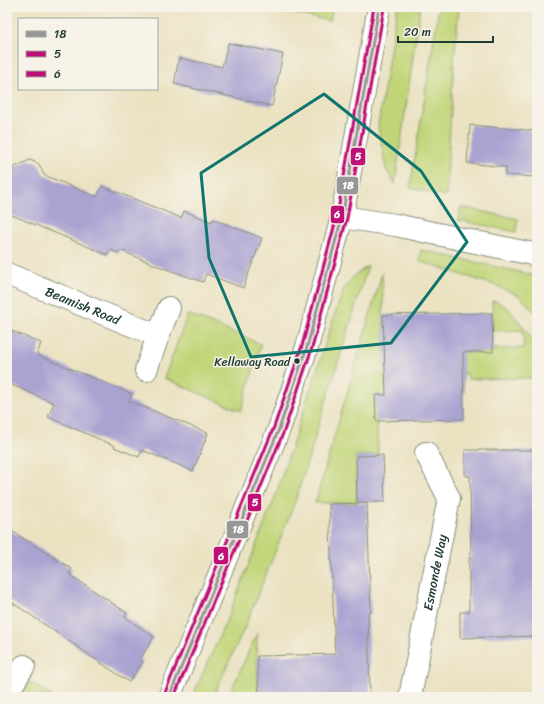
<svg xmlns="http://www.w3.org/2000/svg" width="544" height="704" font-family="Sriracha,sans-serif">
	<rect width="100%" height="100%" fill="#f7f3e8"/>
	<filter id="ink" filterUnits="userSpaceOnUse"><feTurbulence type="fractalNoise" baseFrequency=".025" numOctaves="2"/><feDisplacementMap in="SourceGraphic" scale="8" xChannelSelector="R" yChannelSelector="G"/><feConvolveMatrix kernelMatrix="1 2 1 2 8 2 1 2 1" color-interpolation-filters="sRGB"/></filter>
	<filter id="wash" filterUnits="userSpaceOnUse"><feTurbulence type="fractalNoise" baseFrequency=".012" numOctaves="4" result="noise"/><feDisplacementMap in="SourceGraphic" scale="16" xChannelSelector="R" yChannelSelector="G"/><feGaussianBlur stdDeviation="0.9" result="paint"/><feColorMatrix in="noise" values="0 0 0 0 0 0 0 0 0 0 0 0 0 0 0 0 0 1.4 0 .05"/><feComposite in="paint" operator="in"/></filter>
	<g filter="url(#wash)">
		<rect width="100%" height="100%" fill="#ebe2c2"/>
		<path fill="#c1d578" stroke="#708956" d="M264 7H332L330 21Z
			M397 7H420L395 184 386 169 378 126Z
			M439 7H459L454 61 446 196 410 188Z
			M461 207 518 219 516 232 458 220Z
			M421 250 537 276V314L519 296 497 286 419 261Z
			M368 266 295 502 247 622 213 697H192L229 615 275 497 338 305 344 289 354 276Z
			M382 273 385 354 493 352V349L524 348 523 330 493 331 492 301H496L509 309 537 345V378L468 379V374H463L464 393 376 395 378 455 356 456 357 503H315Z
			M188 314 261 344 241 411 164 378Z
			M257 633V663L259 697H228Z
			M26 680 53 697H15Z"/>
		<g id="blocks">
			<path fill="#aaa3d2" d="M228 43 283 54 272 106 174 84 179 58 222 67Z
				M470 125 537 131V153L535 177 505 175 506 167 467 163Z
				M30 160 39 164 44 175 97 197 102 186 181 218 184 211 212 222 213 219 262 238 243 288 206 274 203 282 158 266 120 250 118 253 110 250 108 255 7 213V184L14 167Z
				M492 313 493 352H463L464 419 376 421 375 395H386L383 315Z
				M7 329 41 343 37 355 132 394 129 401 208 433 193 471 142 450 139 457 114 447 115 446 48 417 54 403 7 383Z
				M465 450H537V636L460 638V612H469V558H471L470 476H465Z
				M383 455 385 502H357L356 456Z
				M367 503 371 613H368L370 697H259L257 656 335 654 329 504Z
				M7 528 72 569 69 574 127 613 125 617 154 637 140 659 143 662 129 682 7 599Z"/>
		</g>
	</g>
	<g filter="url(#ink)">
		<use href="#blocks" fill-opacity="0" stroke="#85907b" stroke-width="1"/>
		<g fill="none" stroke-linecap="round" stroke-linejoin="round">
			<defs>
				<g id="minor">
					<path d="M342 217 395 225 537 255"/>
					<path id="s1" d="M7 274 158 336 169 308"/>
					<path d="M146 370 158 336"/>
					<path d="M7 693 24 666"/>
					<path id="s2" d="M410 697 449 498 426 453"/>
				</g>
				<path id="tertiary" d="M169 697 279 429 307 347 342 217 379 7"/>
			</defs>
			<use href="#minor" stroke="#85907b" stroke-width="24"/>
			<use href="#tertiary" stroke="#85907b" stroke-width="24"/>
			<use href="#minor" stroke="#fff" stroke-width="22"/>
			<use href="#tertiary" stroke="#fff" stroke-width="22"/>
			<defs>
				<path id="bus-1" d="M169 697 279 429 307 347 342 217 379 7"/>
				<path id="bus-2" d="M174 697 284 431 312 348 347 218 384 8"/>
				<path id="bus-3" d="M164 695 274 427 302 346 337 216 374 7"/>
			</defs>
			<use href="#bus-1" stroke="#f7f3e8" stroke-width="6"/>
			<use href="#bus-2" stroke="#f7f3e8" stroke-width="6"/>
			<use href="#bus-3" stroke="#f7f3e8" stroke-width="6"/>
			<use href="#bus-1" stroke="#979797" stroke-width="3"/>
			<use href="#bus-2" stroke="#be1076" stroke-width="3"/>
			<use href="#bus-3" stroke="#be1076" stroke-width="3"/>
		</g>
	</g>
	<path fill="none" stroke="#0f766e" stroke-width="3" stroke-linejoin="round" d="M324 94 421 171 467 242 391 343 251 357 209 258 201 173Z"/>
	<circle fill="#1f3d34" stroke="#f7f3e8" stroke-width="1.5" cx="297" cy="361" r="3.5"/>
	<g text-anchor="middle" stroke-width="3" stroke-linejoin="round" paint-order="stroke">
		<g font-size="12" fill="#1f3d34" stroke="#f7f3e8" text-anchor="end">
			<text x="290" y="366">Kellaway Road</text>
		</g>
		<g font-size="13" fill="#1f3d34" stroke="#f7f3e8">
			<text dy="5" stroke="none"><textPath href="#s1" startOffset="82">Beamish Road</textPath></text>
			<text dy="5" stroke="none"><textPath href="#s2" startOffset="127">Esmonde Way</textPath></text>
		</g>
	</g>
	<g stroke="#f7f3e8" stroke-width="1.5">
		<rect x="350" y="147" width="16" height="19" rx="4" fill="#be1076"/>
		<rect x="336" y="176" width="23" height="19" rx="4" fill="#979797"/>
		<rect x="330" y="205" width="15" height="19" rx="4" fill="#be1076"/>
		<rect x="247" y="493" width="15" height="19" rx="4" fill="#be1076"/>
		<rect x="226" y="520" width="23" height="19" rx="4" fill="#979797"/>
		<rect x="213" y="546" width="16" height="19" rx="4" fill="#be1076"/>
	</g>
	<g font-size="11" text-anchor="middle" font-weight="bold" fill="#fff">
		<text x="358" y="160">5</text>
		<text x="348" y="189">18</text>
		<text x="337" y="218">6</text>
		<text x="255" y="506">5</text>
		<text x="238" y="533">18</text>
		<text x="221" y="560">6</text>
	</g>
	<rect width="544" height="704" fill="none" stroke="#f7f3e8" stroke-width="24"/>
	<rect x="18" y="18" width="140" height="72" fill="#f7f3e8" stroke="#a1aaa0"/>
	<rect x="26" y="31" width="20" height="6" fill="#979797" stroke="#a1aaa0"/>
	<text x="54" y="38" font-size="12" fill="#1f3d34">18</text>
	<rect x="26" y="51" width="20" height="6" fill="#be1076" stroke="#a1aaa0"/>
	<text x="54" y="58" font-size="12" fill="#1f3d34">5</text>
	<rect x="26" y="71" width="20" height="6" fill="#be1076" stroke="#a1aaa0"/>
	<text x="54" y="78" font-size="12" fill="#1f3d34">6</text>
	<path d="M398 36v6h95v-6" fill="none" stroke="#1f3d34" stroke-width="2"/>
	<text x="404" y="36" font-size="12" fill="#1f3d34" stroke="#f7f3e8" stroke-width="3" paint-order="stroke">20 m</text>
</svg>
